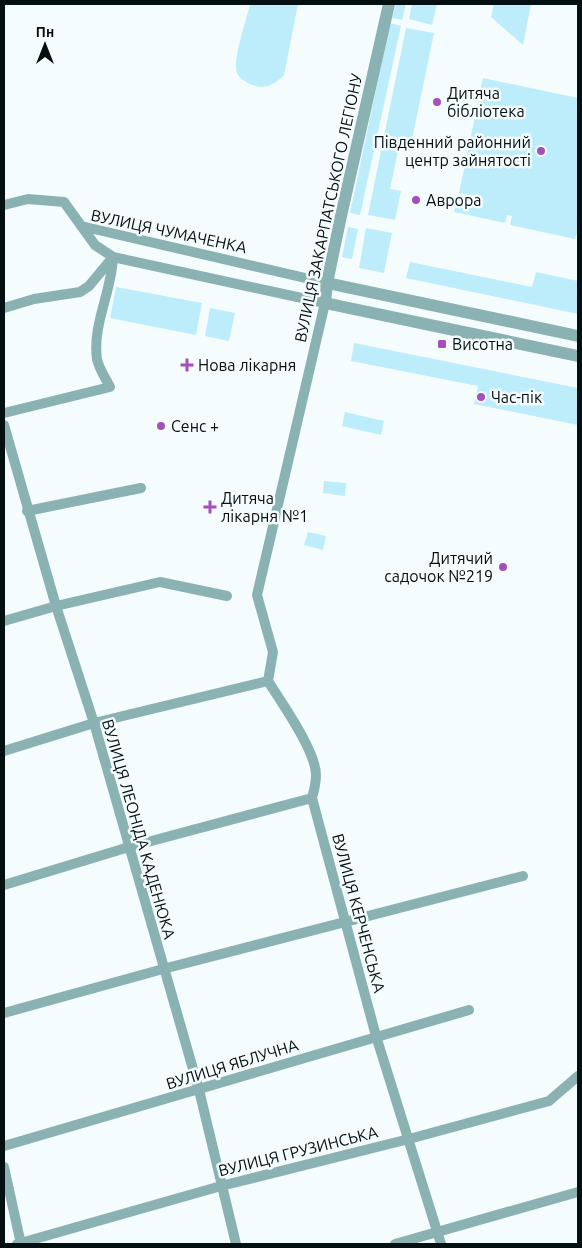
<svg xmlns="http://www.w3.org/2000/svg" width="582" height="1248" font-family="Ubuntu,sans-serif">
	<rect width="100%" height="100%" fill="#f5fcfe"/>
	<path fill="#bdedfa" d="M250 4H298L284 75C275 84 265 90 253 85 247 83 240 79 237 73 232 61 247 18 250 4Z
		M396 4H406L402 20 392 18Z
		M412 4H437L432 25 409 19Z
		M494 4H531L523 45 491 17Z
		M390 23 401 26 360 215 350 213Z
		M406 28 434 33 410 149 399 147 390 189 401 191 395 220 368 215Z
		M483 78 578 98V231L575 239 510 225 512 216 507 215 505 223 454 212 456 203 478 208 471 204 468 195 459 193Z
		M348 227 358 229 352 259 342 257Z
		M366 228 392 233 384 273 359 268Z
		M410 262 532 287 536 272 578 281V314L406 278Z
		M116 287 202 303 196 335 110 318Z
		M210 308 235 313 229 341 205 336Z
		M354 343 578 388V425L474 404 478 386 351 361Z
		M345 412 384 421 381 435 342 426Z
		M324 481 346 483 345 496 323 493Z
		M308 532 326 536 323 550 304 545Z"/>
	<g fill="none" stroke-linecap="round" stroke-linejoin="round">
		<path stroke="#8bb2b2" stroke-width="10" d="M4 205 28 199 64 202 95 245 113 257 325 303 257 595 273 652 268 681C281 702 316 751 316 775 316 783 314 791 312 798L376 1036 441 1244
			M81 226 327 283
			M4 308 34 299 80 292 89 286 113 257
			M4 413 110 387C106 379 99 369 97 359 92 325 112 291 113 257
			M4 425 56 606 94 723 199 1090 236 1244
			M27 511 141 488
			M4 621 56 606 160 582 227 596
			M4 751 94 723 268 681
			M4 885 129 847 312 798
			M4 1013 163 969 523 876
			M4 1146 469 1010
			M4 1167 21 1244
			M17 1244 221 1186 409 1139 549 1101 578 1076
			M395 1244 578 1192"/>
		<path stroke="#8bb2b2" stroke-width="12" d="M389 4 341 216 327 283 325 303 578 356
			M327 283 578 336"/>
	</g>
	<g fill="#a54fbd" stroke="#f5fcfe" stroke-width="2">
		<circle cx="437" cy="102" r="5"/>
		<circle cx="541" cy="151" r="5"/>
		<circle cx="416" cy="200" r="5"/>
		<rect x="437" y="339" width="10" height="10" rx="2.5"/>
		<path d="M184.5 357.5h5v5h5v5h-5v5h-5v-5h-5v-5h5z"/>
		<circle cx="481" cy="397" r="5"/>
		<circle cx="161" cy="426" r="5"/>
		<path d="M207.5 499.5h5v5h5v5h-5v5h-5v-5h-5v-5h5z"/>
		<circle cx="503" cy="567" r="5"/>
	</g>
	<g text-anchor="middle" stroke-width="5" stroke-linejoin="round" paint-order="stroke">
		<g font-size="16" fill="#040f12" stroke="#f5fcfe" text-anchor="start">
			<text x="447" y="99">Дитяча<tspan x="447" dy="18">бібліотека</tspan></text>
			<text x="531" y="148" text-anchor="end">Південний районний<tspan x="531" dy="18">центр зайнятості</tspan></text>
			<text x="426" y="206">Аврора</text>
			<text x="452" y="350">Висотна</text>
			<text x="198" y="371">Нова лікарня</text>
			<text x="491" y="403">Час-пік</text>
			<text x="171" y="432">Сенс +</text>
			<text x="221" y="504">Дитяча<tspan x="221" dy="18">лікарня №1</tspan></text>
			<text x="493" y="564" text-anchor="end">Дитячий<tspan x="493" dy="18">садочок №219</tspan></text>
		</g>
		<g font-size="16" fill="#040f12" stroke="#f5fcfe">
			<text transform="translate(328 208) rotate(-78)" y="6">ВУЛИЦЯ ЗАКАРПАТСЬКОГО ЛЕГІОНУ</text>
			<text transform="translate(169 231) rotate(12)" y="6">ВУЛИЦЯ ЧУМАЧЕНКА</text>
			<text transform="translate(139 829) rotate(74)" y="6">ВУЛИЦЯ ЛЕОНІДА КАДЕНЮКА</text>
			<text transform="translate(359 913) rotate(75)" y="6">ВУЛИЦЯ КЕРЧЕНСЬКА</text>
			<text transform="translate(232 1064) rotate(-17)" y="6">ВУЛИЦЯ ЯБЛУЧНА</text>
			<text transform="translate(298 1151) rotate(-14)" y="6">ВУЛИЦЯ ГРУЗИНСЬКА</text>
		</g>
	</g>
	<rect width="582" height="1248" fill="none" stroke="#040f12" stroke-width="10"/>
	<g transform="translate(45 45)" stroke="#f5fcfe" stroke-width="4" paint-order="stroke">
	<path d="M0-4L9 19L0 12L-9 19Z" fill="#040f12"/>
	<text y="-8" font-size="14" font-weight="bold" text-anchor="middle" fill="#040f12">Пн</text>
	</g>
</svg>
